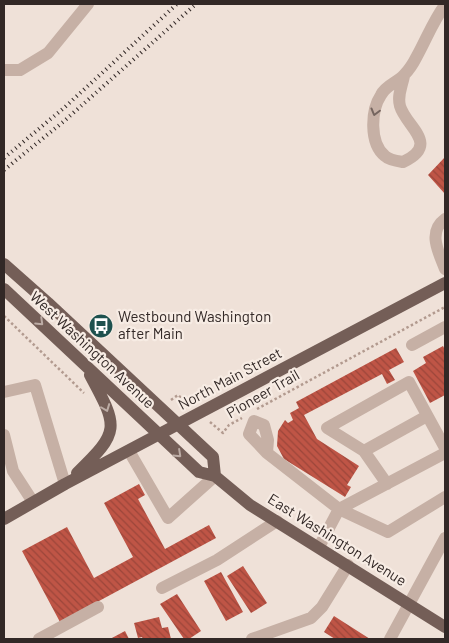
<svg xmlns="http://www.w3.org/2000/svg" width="449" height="643" font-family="Barlow,sans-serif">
	<defs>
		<pattern id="building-back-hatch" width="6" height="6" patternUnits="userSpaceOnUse" patternTransform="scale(1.25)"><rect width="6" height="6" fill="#bf5546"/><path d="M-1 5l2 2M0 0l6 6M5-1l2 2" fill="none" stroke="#9c463a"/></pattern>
	</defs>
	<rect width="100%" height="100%" fill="#efe1d8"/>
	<path fill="url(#building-back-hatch)" d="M445 157V194L428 175Z
		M443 346 445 350V395L430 403 413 371 426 363 423 357Z
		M396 348 404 362 389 370 395 380 387 384 382 374 304 415 317 439 359 466 347 485 351 487 345 497 284 459 277 446 278 431 285 420 288 423 293 420 290 413 299 408 296 402Z
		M139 484 145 495 138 499 165 549 209 525 216 538 60 622 22 551 67 527 94 578 133 557 104 503Z
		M243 566 267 603 251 613 227 576Z
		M221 572 243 612 226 621 204 581Z
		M177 594 201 631 189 639H184L160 604Z
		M334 616 370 639H335L324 632Z
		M159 617 162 628 168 627 171 639H143L142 637 138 638 134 623Z
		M125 631 129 639H110Z"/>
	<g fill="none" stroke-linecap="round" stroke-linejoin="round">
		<path stroke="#b29a8f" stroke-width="2.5" stroke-dasharray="2.5 2.5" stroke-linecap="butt" d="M4 316 84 393
			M171 400 178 395 188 404
			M257 409 445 307
			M210 422 223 433 229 425 242 418"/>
		<path stroke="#c6b0a5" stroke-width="12" d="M4 70H20L48 53 88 4
			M404 76C402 87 397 95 400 106 406 127 441 144 403 162 397 161 389 160 385 156 369 143 371 110 381 95 386 85 397 83 404 75 409 70 414 62 417 56 427 38 433 21 445 5
			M445 219C427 232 439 253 445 269
			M412 345 445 327
			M4 392 35 385 65 484
			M427 416 364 451 327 428 409 382 445 448
			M4 435 13 471 33 502
			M129 451 168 518 215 476
			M364 451 387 484
			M267 453 249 434 254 421 264 425 268 440 267 453 339 509 319 547
			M445 453 339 509 388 532 445 497
			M162 588 217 560 277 521
			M39 639 98 607
			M252 639 311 618 322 607 348 565
			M390 639 445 538"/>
		<path stroke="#745e57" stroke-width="12" d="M4 264 48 303 213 457 215 476
			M4 289 199 472 215 476 250 505 445 627
			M77 473C121 431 118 427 90 375
			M4 519 65 484 445 283"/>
		<path stroke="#322826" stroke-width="4" stroke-dasharray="1 4" stroke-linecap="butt" d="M4 158 65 107 177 4
			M4 170 63 122 196 4"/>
	</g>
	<defs><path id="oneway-chevron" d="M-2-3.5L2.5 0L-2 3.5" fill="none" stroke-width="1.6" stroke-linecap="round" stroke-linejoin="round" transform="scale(1.25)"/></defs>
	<use stroke="#75655f" href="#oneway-chevron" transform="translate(375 112) rotate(105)"/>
	<g stroke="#bcaca5">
		<use href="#oneway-chevron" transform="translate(40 322) rotate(44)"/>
		<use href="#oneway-chevron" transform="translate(106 408) rotate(69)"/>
		<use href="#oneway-chevron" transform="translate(178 454) rotate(43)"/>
	</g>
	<defs>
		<symbol id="bus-disc" viewBox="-11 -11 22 22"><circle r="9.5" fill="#1e514e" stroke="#f7ece4"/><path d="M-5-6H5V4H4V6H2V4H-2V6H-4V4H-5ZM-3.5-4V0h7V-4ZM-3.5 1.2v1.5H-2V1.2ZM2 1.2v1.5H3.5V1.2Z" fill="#fff"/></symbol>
	</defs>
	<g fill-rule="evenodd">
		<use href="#bus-disc" x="87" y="312" width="28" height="28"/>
	</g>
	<g text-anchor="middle" stroke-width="4.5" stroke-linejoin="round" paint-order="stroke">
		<g font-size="15" fill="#322826" stroke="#f7ece4" text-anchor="start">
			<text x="118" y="322">Westbound Washington<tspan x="118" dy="17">after Main</tspan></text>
		</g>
		<g font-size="15" fill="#322826" stroke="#f7ece4">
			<text transform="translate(92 350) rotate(43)" y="5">West Washington Avenue</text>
			<text transform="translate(230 379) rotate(-28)" y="5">North Main Street</text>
			<text transform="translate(263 394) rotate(-30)" y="5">Pioneer Trail</text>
			<text transform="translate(337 540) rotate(32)" y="5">East Washington Avenue</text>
		</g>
	</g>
	<rect width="449" height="643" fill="none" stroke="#322826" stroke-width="10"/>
</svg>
